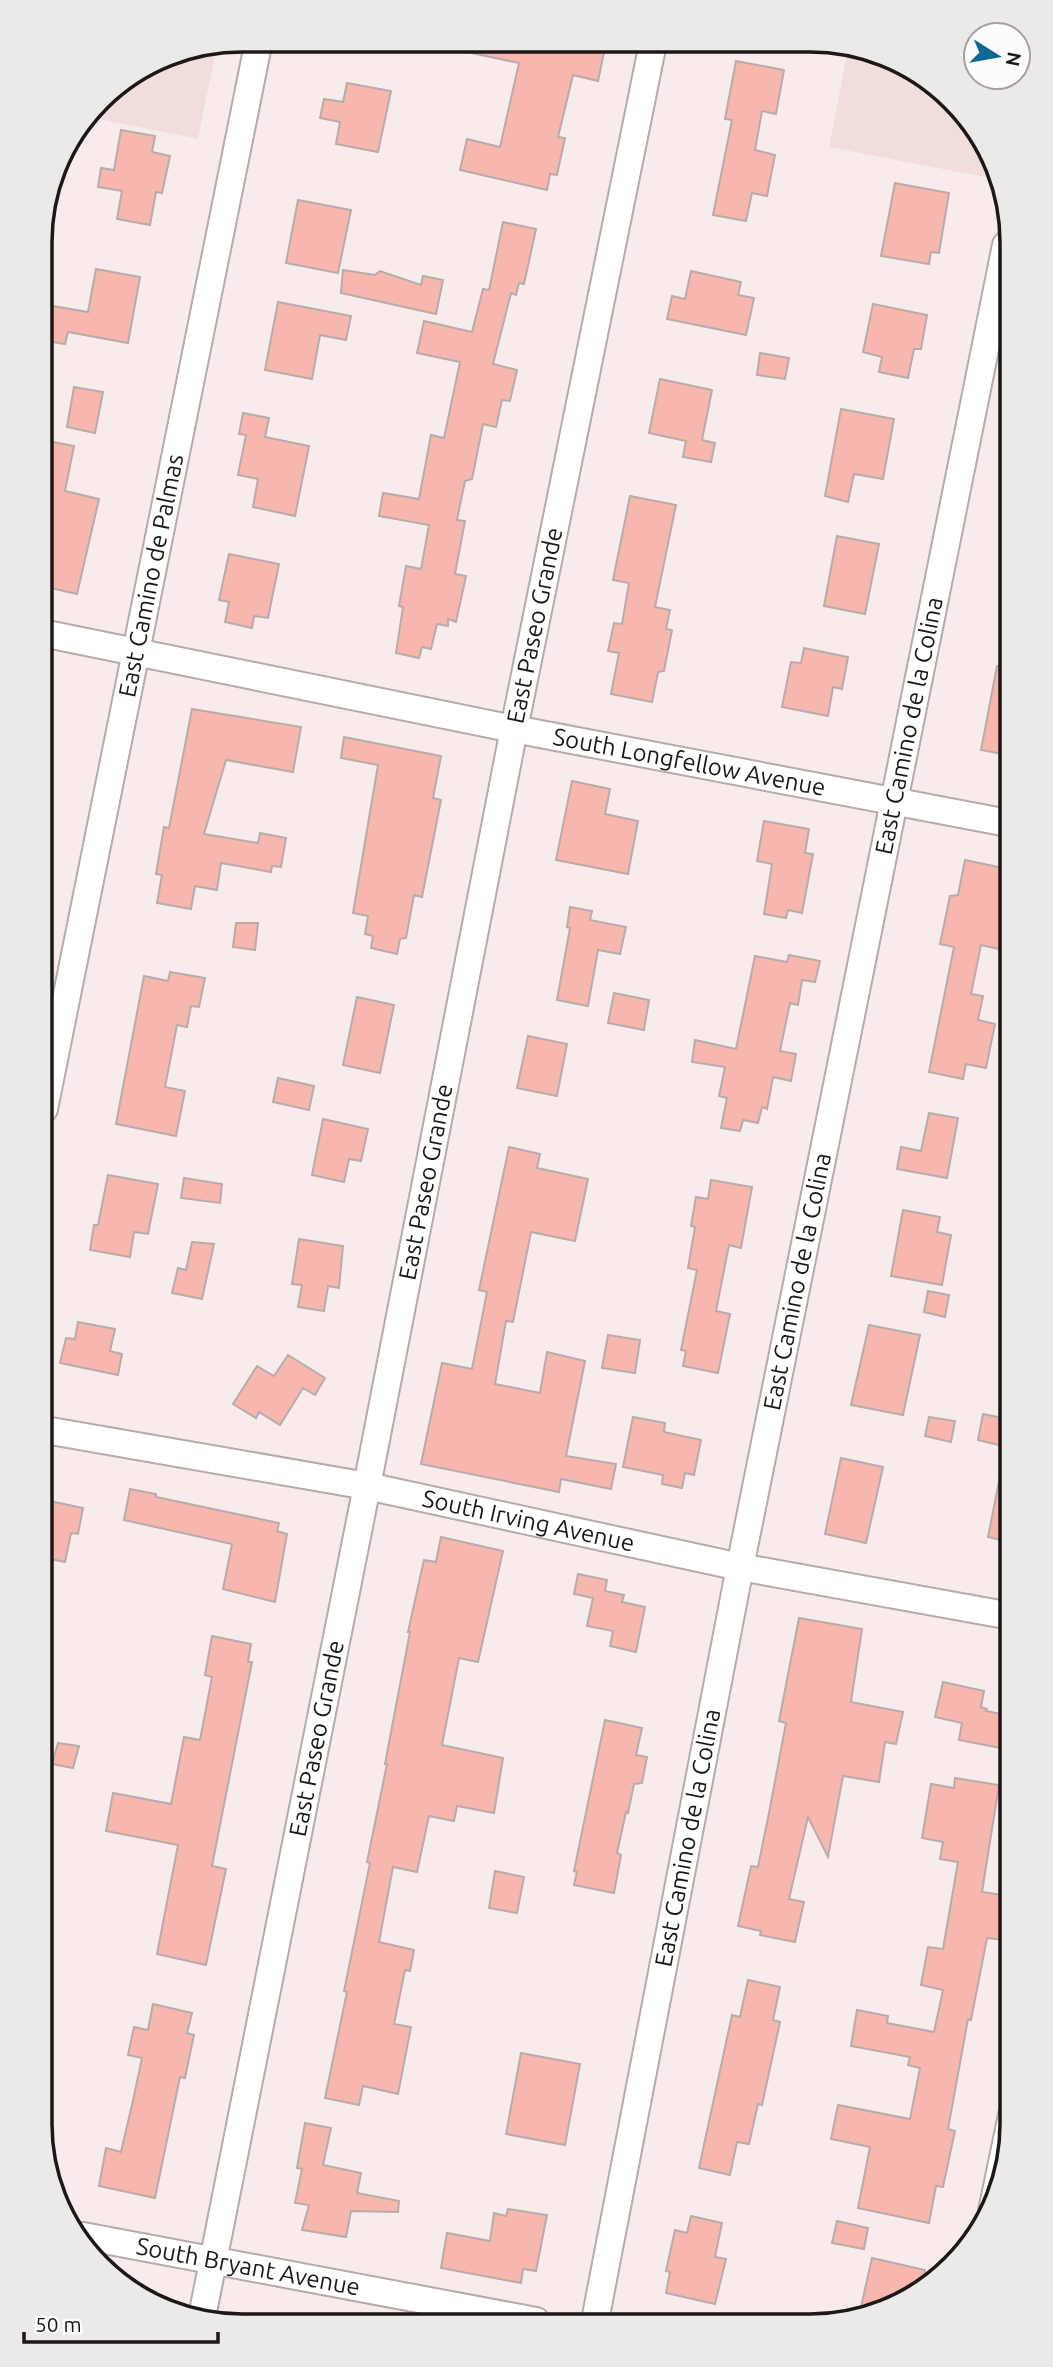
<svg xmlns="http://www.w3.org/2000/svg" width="1053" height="2367" font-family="Ubuntu,sans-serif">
	<rect width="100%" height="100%" fill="#f7eceb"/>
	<path fill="#f1dddb" d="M849 44 944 91 1000 180 829 147Z
		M217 45 198 139 88 117 109 91 165 55Z"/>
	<path fill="#f7b6ae" stroke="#b7acaa" stroke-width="2" d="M463 42 606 43 598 81 573 75 558 137 565 138 557 175 550 174 547 190 460 170 467 139 500 147 519 63 462 51Z
		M736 61 784 70 776 114 762 111 755 150 775 155 767 196 752 193 746 221 713 215 732 120 725 119Z
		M347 83 391 91 378 152 336 144 340 122 320 118 324 99 343 102Z
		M121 130 155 136 152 152 170 156 162 193 156 192 150 225 117 219 122 191 98 187 101 168 114 170Z
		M895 183 949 193 939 253 931 252 929 264 881 256Z
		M298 200 351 210 338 273 286 263Z
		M503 222 536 229 524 284 519 283 516 295 511 293 493 364 517 370 510 401 502 400 496 427 483 424 472 479 465 481 457 520 465 521 455 574 466 576 456 622 448 619V626L437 624 431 649 422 647 419 658 396 653 403 607 399 606 406 566 421 569 429 525 379 516 383 493 419 499 431 435 444 438 460 362 417 353 424 321 472 332 483 289 489 290Z
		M96 269 140 277 128 343 68 332 65 344 41 340V304L88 312Z
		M343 270 375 275 380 271 421 285 423 276 443 280 436 314 341 293Z
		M691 271 741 282 738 295 754 298 746 335 667 319 672 296 685 299Z
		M278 302 351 316 346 340 320 335 312 379 265 370Z
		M873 304 927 315 921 349H914L908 378 879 372 882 357 863 352Z
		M760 353 789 358 785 379 757 375Z
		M660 379 712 390 702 440 715 443 711 462 683 457 686 441 649 433Z
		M74 387 103 392 95 433 67 427Z
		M841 409 894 419 883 479 854 474 848 502 825 496Z
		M243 413 269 418 265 437 309 446 295 516 253 507 258 479 238 475 246 435 239 434Z
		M48 441 74 446 65 491 99 499 77 594 42 586V473Z
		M630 496 676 505 655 607 670 610 666 629 672 630 664 671 658 672 652 702 611 694 619 653 608 651 614 623 622 624 629 583 613 580Z
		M837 536 879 544 865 614 824 606Z
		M229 554 279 564 268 618 254 616 252 628 225 622 229 602 219 600Z
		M804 648 848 657 842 689 833 687 828 716 782 707 791 662 801 663Z
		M997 666 1007 667 1008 755 981 750Z
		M192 709 301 727 293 772 226 760 204 834 258 843 260 833 286 838 281 867 272 866 271 872 221 863 217 890 195 886 191 909 157 903 162 875 156 874 164 827 169 828Z
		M344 737 441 756 433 798 441 800 422 897 414 895 406 938 400 939 397 954 371 948 373 936 365 934 368 916 353 913 378 765 341 758Z
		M572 781 610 789 605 814 638 821 628 874 556 860Z
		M764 821 809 829 805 853 813 854 802 913 788 910 786 918 764 914 772 864 757 861Z
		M965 860 1008 869V902L999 949 981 945 971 994 983 996 978 1020 995 1024 986 1068 966 1064 963 1079 929 1072 954 947 940 944 950 896 958 895Z
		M570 907 592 911 590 920 626 927 620 954 598 950 588 1006 557 1000 570 928 567 927Z
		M236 923H258L255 950 233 947Z
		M789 955 820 961 815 982 802 980 798 1005 790 1003 780 1051 796 1054 791 1081 773 1077 767 1109 762 1107 758 1123 743 1120 740 1131 721 1128 727 1098 719 1096 725 1067 692 1062 695 1040 736 1049 755 956 787 962Z
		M170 972 205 978 199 1007 191 1006 187 1027 177 1025 165 1087 185 1091 176 1136 116 1124 144 976 168 981Z
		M614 993 649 1000 644 1030 608 1023Z
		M357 997 394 1005 380 1073 343 1065Z
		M528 1036 567 1044 557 1096 517 1088Z
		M278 1078 314 1086 309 1110 273 1102Z
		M929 1113 958 1118 947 1178 897 1169 901 1147 921 1151Z
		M323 1119 368 1129 361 1161 349 1159 344 1182 312 1175Z
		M509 1147 540 1154 537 1168 588 1179 575 1241 531 1232 513 1322 506 1321 495 1384 540 1393 547 1352 585 1361 566 1456 616 1464 611 1489 561 1479 559 1492 421 1464 442 1363 472 1369 487 1292 479 1290Z
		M108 1175 158 1184 148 1234 134 1232 130 1257 90 1250 94 1225H98Z
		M184 1178 222 1184 220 1203 181 1198Z
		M711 1180 752 1187 741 1248 729 1245 716 1311 730 1314 718 1373 683 1366 686 1351 681 1350 697 1270 688 1268 695 1227 691 1226 696 1197 708 1199Z
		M903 1210 940 1217 937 1232 951 1235 942 1285 891 1276Z
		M299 1239 343 1246 339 1288 328 1286 324 1311 298 1307 302 1285 292 1284Z
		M192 1242 214 1244 202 1299 172 1293 178 1268 186 1270Z
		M928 1291 949 1295 945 1317 924 1312Z
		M78 1322 115 1329 110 1351 122 1354 118 1375 60 1363 66 1338 75 1339Z
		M869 1325 920 1335 903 1415 851 1405Z
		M608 1335 640 1340 635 1373 602 1368Z
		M288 1355 325 1378 315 1395 303 1388 280 1425 259 1412 256 1418 233 1404 257 1366 274 1376Z
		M983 1414 1008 1419 1003 1446 978 1440Z
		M633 1417 665 1423 664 1432 701 1440 694 1475 685 1473 682 1488 662 1484 663 1475 623 1467Z
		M929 1417 955 1421 951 1442 925 1436Z
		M841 1458 883 1467 866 1543 825 1534Z
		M1000 1476 1010 1477V1542L988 1537Z
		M130 1489 156 1494V1497L279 1523 277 1531 287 1534 275 1602 223 1589 232 1544 124 1520Z
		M45 1500 83 1508 78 1534 71 1533 65 1562 45 1558Z
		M441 1537 503 1551 478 1662 459 1658 442 1745 503 1758 494 1813 457 1806 454 1821 429 1816 417 1872 393 1867 379 1942 414 1950 410 1971 405 1970 394 2024 411 2027 398 2094 363 2086 359 2105 325 2098 347 1992 344 1991 370 1863 367 1862 387 1764H385L410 1632H408L424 1560 436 1562Z
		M578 1574 607 1580 605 1591 624 1595 622 1602 645 1607 636 1652 610 1646 613 1631 587 1626 593 1598 574 1594Z
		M799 1618 862 1629 851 1702 903 1712 896 1744 885 1742 879 1782 843 1776 828 1857 808 1817 789 1899 804 1902 795 1942 760 1935 761 1931 738 1926 751 1866 758 1867 769 1813 786 1723 779 1721Z
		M212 1636 251 1644 248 1662H252L212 1866 226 1869 206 1965 157 1954 178 1845 106 1831 113 1793 171 1804 184 1737 200 1740 212 1677 205 1675Z
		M943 1682 984 1691 981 1707 987 1709 986 1711 1011 1716V1750L959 1740 962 1723 935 1717Z
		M605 1720 642 1728 636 1755 647 1757 642 1783 634 1784 628 1813 626 1812 617 1853 621 1855 614 1893 574 1885 577 1872 574 1871Z
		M58 1743 79 1746 73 1768 52 1764Z
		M955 1778 999 1785 982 1892 1011 1896 1003 1940 987 1938 971 2020 968 2019 948 2129 955 2131 943 2187 936 2186 929 2223 858 2208 870 2147 831 2139 838 2105 910 2119 920 2068 908 2065 910 2057 851 2046 857 2010 888 2016 887 2023 934 2032 943 1990 921 1985 928 1947 943 1949 958 1862 940 1859 943 1842 922 1838 931 1784 954 1788Z
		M495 1871 524 1877 517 1913 489 1908Z
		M748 1980 780 1987 773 2020 780 2022 762 2105 758 2104 749 2144 737 2142 730 2175 699 2168 732 2015 740 2017Z
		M153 2004 192 2013 187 2033 194 2035 185 2078 180 2077 155 2198 99 2186 106 2148 121 2152 134 2096 142 2058 128 2055 134 2027 148 2030Z
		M521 2053 580 2064 565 2145 506 2134Z
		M305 2123 331 2128 323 2165 361 2173 357 2193 399 2201 398 2212 351 2211 346 2237 302 2230 309 2205 295 2203 302 2169 297 2168Z
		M508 2209 547 2215 536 2271 523 2269 521 2283 441 2268 447 2233 490 2241 494 2213 506 2216Z
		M691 2216 722 2223 715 2257 726 2259 715 2304 666 2293 670 2272 666 2271 675 2230 687 2233Z
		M837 2221 868 2228 864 2249 832 2243Z
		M872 2258 925 2270 922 2284 864 2320H858Z"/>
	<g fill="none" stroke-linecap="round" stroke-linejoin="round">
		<defs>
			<g id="minor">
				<path id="s1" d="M42 633 514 729 1008 823"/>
				<path id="s2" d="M44 1109 259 40"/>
				<path id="s3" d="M45 1430 367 1486 740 1567 1011 1616"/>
				<path d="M992 2211 1012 2115"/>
				<path id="s4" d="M83 2236 536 2321"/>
				<path id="s5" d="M595 2321 740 1567 1006 245"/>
				<path id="s6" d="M201 2322 367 1486 514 729 653 43"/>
			</g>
		</defs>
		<use href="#minor" stroke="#b5aba9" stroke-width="30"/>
		<use href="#minor" stroke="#fff" stroke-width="26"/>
	</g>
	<g text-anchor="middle" stroke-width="6" stroke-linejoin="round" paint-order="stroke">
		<g font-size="24" fill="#1c1817" stroke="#fefcfb">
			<text dy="8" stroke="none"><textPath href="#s2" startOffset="544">East Camino de Palmas</textPath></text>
			<text dy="8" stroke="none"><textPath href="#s6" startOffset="1729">East Paseo Grande</textPath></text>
			<text dy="8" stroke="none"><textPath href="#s5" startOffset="1626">East Camino de la Colina</textPath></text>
			<text dy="8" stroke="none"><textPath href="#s1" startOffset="660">South Longfellow Avenue</textPath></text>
			<text dy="8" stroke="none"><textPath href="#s6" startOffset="1162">East Paseo Grande</textPath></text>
			<text dy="8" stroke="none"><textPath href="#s5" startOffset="1059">East Camino de la Colina</textPath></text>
			<text dy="8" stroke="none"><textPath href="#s3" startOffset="492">South Irving Avenue</textPath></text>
			<text dy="8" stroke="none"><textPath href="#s6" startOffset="595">East Paseo Grande</textPath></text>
			<text dy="8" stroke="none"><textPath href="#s5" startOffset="492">East Camino de la Colina</textPath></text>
			<text dy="8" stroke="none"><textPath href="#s4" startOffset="168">South Bryant Avenue</textPath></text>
		</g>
	</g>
	<path d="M0 0H1053V2367H0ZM242 52H810A190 190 0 0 1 1000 242V2124A190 190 0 0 1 810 2314H242A190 190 0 0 1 52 2124V242A190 190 0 0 1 242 52Z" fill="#eceae9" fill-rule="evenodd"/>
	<path fill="none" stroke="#1c1817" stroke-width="3.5" d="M242 52H810A190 190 0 0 1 1000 242V2124A190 190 0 0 1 810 2314H242A190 190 0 0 1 52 2124V242A190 190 0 0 1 242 52Z"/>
	<g transform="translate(997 56) rotate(101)"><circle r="33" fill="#fefcfb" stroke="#a4a1a0" stroke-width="2"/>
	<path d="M0-5L12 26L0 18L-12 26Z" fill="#0f6798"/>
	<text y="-10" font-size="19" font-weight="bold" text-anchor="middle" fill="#1c1817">N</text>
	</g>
	<path d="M24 2332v10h194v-10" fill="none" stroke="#1c1817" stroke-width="3.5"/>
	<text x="35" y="2332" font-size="21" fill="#1c1817" stroke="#fefcfb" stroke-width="5" paint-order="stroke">50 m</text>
</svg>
